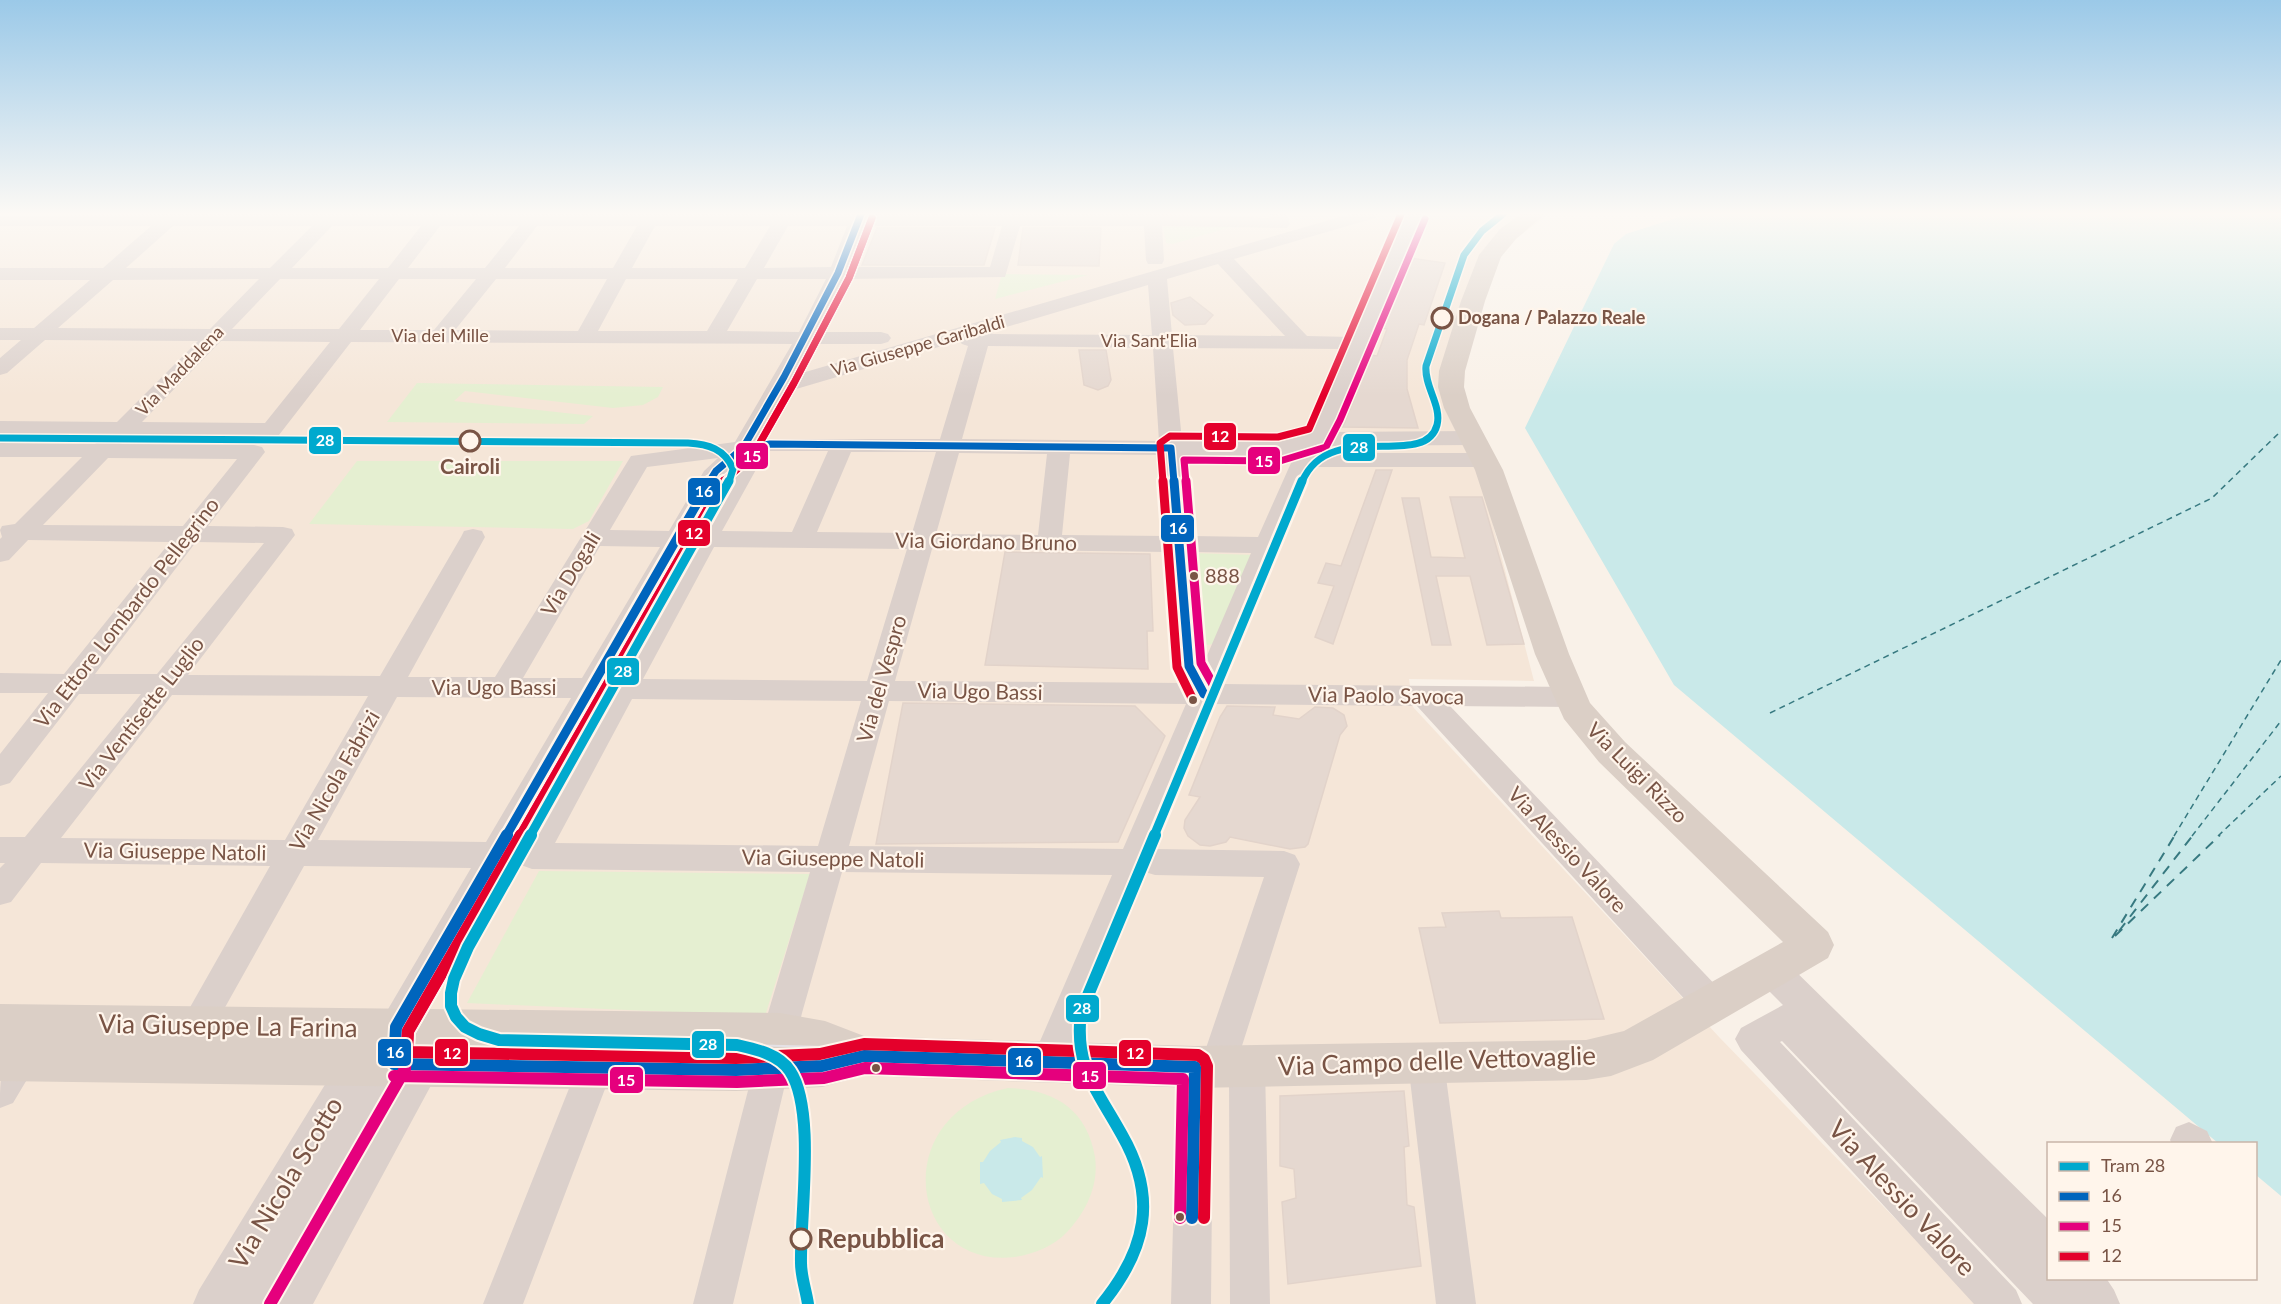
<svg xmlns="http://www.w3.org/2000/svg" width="2281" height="1304" font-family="Lato,sans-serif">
	<rect width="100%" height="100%" fill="#f9f1e8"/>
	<path fill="#f5e6d8" d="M0 214H1549L1503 248 1492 267 1457 387 1534 681 1409 679 1413 707 1720 1038 1978 1304H0Z"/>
	<path fill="#e5efd1" d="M1167 226 1231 227 1173 244 1166 243 1163 227Z
		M1002 274 1088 275 995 299Z
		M417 383 663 387 658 397 643 405 613 408 465 391 454 401 593 416 584 424 387 422Z
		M357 461H623L589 521 573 529 309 524Z
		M1190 553 1256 555 1213 644 1207 645 1198 638Z
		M539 871 810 874 765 1016 467 1003Z
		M1008 1088C1054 1089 1087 1109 1095 1157 1099 1185 1086 1212 1067 1232 1054 1246 1034 1254 1015 1257 908 1270 887 1114 1008 1088Z"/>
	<path fill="#c9e9e9" d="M1689 214H2281V1196L2256 1175V1144L2218 1143 1674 685 1525 428 1614 244 1626 234Z
		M1015 1137 1022 1138V1141L1033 1147 1040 1157 1042 1156 1043 1178 1041 1177 1032 1190 1021 1198 1022 1200 1002 1202V1199L992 1194 984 1183 980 1184V1162H983L990 1151 1001 1142 1000 1140Z"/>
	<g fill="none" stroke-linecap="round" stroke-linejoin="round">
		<path stroke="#377980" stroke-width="1.5" stroke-dasharray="6 4.5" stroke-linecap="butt" d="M1770 713 2212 498 2281 431
			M2174 836 2281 660
			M2192 836 2281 721
			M2218 836 2281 776"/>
		<path stroke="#377980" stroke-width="2" stroke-dasharray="10 8" stroke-linecap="butt" d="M2119 931 2193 835
			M2115 936 2220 835
			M2112 938 2175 835"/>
	</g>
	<path fill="#e5d8d0" stroke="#e2d3ca" stroke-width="1.5" d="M877 228H995L984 265H862Z
		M1023 228H1101L1099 266 1018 265Z
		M1410 258 1445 263 1424 325 1419 324 1407 360V389L1418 428 1343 427 1371 355 1377 356 1387 329 1382 328Z
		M1190 297 1213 315 1205 324 1185 325 1173 315 1171 303Z
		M1079 350H1106L1111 380 1108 386 1098 390 1084 385Z
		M1376 470H1392L1333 644 1315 637 1334 586 1318 583 1326 563 1341 566Z
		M1450 497H1482L1524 644 1487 645 1470 576H1436L1451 645H1432L1402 498H1419L1431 557 1465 558Z
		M1005 552 1150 554 1153 631H1147L1148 669 985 665Z
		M903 703 1135 706 1165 736 1118 842 876 844Z
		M1227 706 1275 707 1273 715 1299 719 1315 707 1333 708 1344 715 1347 726 1340 735 1308 844 1305 847 1290 849 1230 837 1226 842 1210 846 1200 845 1188 836 1184 828 1185 820 1200 797 1189 795 1220 717Z
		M1499 911 1501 918 1572 917 1604 1019 1440 1023 1419 928 1446 927 1442 913Z
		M1404 1091 1409 1146 1404 1147 1407 1205 1414 1207 1421 1266 1288 1284 1282 1202 1296 1198 1294 1169 1280 1166V1096Z"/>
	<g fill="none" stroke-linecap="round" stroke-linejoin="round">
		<path fill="#dbd0cb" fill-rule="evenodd" d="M166 214H1161L1270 218 1269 214H1287L1290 224 1287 228 1162 226 1164 260 1162 264H1148L1146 260 1144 226H1020L1005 277 845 279 819 332H881L888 334 891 338 888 342 881 344H813L795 375 1350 214H1378L1375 218 1234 259 1307 336 1352 337 1405 214H1423L1340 415 1331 432 1471 431 1479 433 1482 438 1479 443 1471 445 1323 446 1319 453H1483L1491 455 1494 460 1491 465 1483 467H1312L1222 684 1569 687 1579 690 1583 697 1579 704 1569 707 1450 706 1723 993 1728 1004 1723 1015 1711 1020 1699 1015 1417 706 1214 704 1154 849 1284 851 1295 855 1300 864 1240 1052 1247 1049 1260 1054 1265 1066 1270 1304H1230L1229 1078 1218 1083 1213 1081 1211 1304H1171L1177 1067 1182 1055 1195 1050 1204 1054 1264 877 1155 875 1145 872 1062 1074 1049 1079 1036 1074 1031 1062 1112 875 842 872 802 1013 733 1304H693L768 1013 810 872 532 869 521 865 516 856 604 698H600L405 1042 411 1053 424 1048 437 1053 442 1065 313 1304H193L199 1290 334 1070 347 1052 384 1016 471 868 304 866 209 1036 197 1041 185 1036 180 1025 270 866 41 863 11 902 0 905V868L5 863H0V837H25L141 694H79L10 783 0 786V754L48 693H0V673L64 674 170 542 28 540 9 560 0 562V539L2 537 0 530 2 526 15 524 82 457H0V443L95 444 104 435H0V421L117 422 198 341 45 340 7 373 0 375V358L21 340H0V328H34L90 280H0V268H103L151 226H0V216ZM173 226H312L270 268H126ZM332 226H421L388 268H292ZM440 226H519L485 268H408ZM537 226H637L613 268H505ZM655 226H770L745 268H632ZM788 226H847L831 267 764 268ZM865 226H1002L990 267H850ZM1218 264 1285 336 1172 335 1167 279ZM259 279 210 329 58 328 113 280ZM280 279H379L339 329H232ZM399 279H476L434 330H360ZM496 279H607L578 331 455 330ZM626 279H738L707 331H598ZM757 279H826L799 332 727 331ZM1148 285 1152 335 992 334 993 331ZM221 341 330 342 265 423 142 422ZM959 341 962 344 968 346 940 439H760L786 392ZM351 342 792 344 735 442 631 456 495 677H408L485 537 482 531 473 529 464 531 461 537 380 676 188 675 295 535 292 529 283 527 208 526 265 452 262 447 254 445 121 444 129 436 271 437 279 435ZM988 346 1153 348 1159 441 962 439ZM1173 348 1347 349 1318 415 1307 435 1279 442 1182 441ZM770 451H828L792 532 722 531 758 466 755 453ZM851 452H936L912 533 817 532ZM959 453 1047 454 1038 535 936 534ZM1070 454 1160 455 1166 536 1062 535ZM1183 455 1280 456 1291 463 1258 537 1191 536ZM108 458 237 459 183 526 43 525ZM718 458 704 471 669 531 610 530 647 467ZM733 468 615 678H611L725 475ZM196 542 264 543 157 674H95ZM600 546 660 547 582 678H523ZM714 547 907 549 867 681 643 679ZM932 549 1167 552 1175 666 1184 683 895 681ZM1192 552 1251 553 1203 665ZM172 695 368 696 285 840 61 838ZM397 697 571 698 486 842 318 840ZM632 699 861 701 818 846 555 843ZM889 701 1186 704 1123 849 849 846Z
			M1771 955 1783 959 2048 1219V1278H2106L2114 1290 2120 1304H2033L1782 1041 1780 1042 2016 1290 2022 1304H1974L1741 1050 1735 1039 1741 1028 1783 1005 1759 981 1754 970 1759 959Z
			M20 1044 33 1049 38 1061 13 1103 0 1108C0 1081 0 1056 20 1044Z
			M1426 1045 1439 1050 1444 1062 1476 1304H1436L1408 1062 1413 1050Z
			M595 1051 608 1056 613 1068 523 1304H483L582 1056Z
			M2189 1122 2207 1131 2213 1144H2172L2170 1140 2176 1127Z"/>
		<path fill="#dbcfc6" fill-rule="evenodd" d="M1521 214H1545L1516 239 1501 257 1485 301 1465 371 1464 387 1470 408 1503 470 1569 654 1590 703 1625 742 1828 932 1834 945 1828 958 1653 1060 1611 1076 1586 1080 1195 1088 864 1076 822 1087 736 1091 0 1081V1004L780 1013 825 1021 864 1036 1195 1046 1586 1040 1624 1031 1783 942 1599 762 1564 719 1535 654 1475 470 1444 408 1438 387 1439 371 1461 301 1479 255 1500 229Z"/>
		<path stroke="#e5e1e5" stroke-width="2" d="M737 1045 1039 1052 1083 1063 1104 1083"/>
		<defs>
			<path id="bus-1-far2" d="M743 448 770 444 1171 448 1174 482
				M709 482 716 471 743 448 784 377 838 273 861 214"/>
			<path id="bus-1-far1" d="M1174 481 1189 666 1204 694
				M506 836 710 481"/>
			<path id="bus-1" d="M507 835 396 1027 394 1064 736 1070 822 1066 864 1056 1195 1067 1192 1218"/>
			<path id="bus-2-far2" d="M723 482 753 455 794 383 849 278 872 218
				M1186 482 1184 460 1280 461 1326 447 1340 420 1425 219"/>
			<path id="bus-2-far1" d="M1186 481 1201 663 1215 688
				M520 836 724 481"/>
			<path id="bus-2" d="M394 1076 737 1082 824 1078 865 1068 1183 1079 1180 1218
				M270 1304 405 1069 408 1031 521 835"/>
			<path id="bus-3-far2" d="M723 482 753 455 794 383 849 278 872 218
				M1163 482 1160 443 1170 436 1278 437 1309 429 1401 214"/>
			<path id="bus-3-far1" d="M1163 481 1177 667 1193 700
				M520 836 724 481"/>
			<path id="bus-3" d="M521 835 408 1031 407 1052 736 1058 820 1054 864 1044 1198 1055 1204 1059 1207 1066 1204 1218"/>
		</defs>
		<use href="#bus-1-far2" stroke="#fff5eb" stroke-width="10"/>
		<use href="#bus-1-far1" stroke="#fff5eb" stroke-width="14"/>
		<use href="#bus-1" stroke="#fff5eb" stroke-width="16"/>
		<use href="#bus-2-far2" stroke="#fff5eb" stroke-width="10"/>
		<use href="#bus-2-far1" stroke="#fff5eb" stroke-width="14"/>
		<use href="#bus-2" stroke="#fff5eb" stroke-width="16"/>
		<use href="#bus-3-far2" stroke="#fff5eb" stroke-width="10"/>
		<use href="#bus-3-far1" stroke="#fff5eb" stroke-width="14"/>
		<use href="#bus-3" stroke="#fff5eb" stroke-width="16"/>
		<use href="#bus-1-far2" stroke="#0065bd" stroke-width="7"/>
		<use href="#bus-1-far1" stroke="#0065bd" stroke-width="9"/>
		<use href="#bus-1" stroke="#0065bd" stroke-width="12"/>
		<use href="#bus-2-far2" stroke="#e5007d" stroke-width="7"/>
		<use href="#bus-2-far1" stroke="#e5007d" stroke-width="9"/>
		<use href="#bus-2" stroke="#e5007d" stroke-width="12"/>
		<use href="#bus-3-far2" stroke="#e4002b" stroke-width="7"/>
		<use href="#bus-3-far1" stroke="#e4002b" stroke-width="9"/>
		<use href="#bus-3" stroke="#e4002b" stroke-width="12"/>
		<defs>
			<path id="tram-1-far2" d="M0 438 688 443C708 444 725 449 733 469L729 482
				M1302 482C1329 417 1425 471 1437 425 1442 406 1424 386 1426 366L1464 255 1482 231 1503 214"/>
			<path id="tram-1-far1" d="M530 836 729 481
				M1154 836 1302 481"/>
			<path id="tram-1" d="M531 835 468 947 454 979 451 993V1006L456 1017 465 1027 479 1034 499 1040 737 1045C755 1049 779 1054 790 1071 816 1110 800 1215 801 1263 801 1277 806 1290 808 1304
				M1102 1304C1146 1250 1158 1198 1122 1135 1097 1089 1074 1068 1081 1012L1155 835"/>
		</defs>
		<use href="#tram-1-far2" stroke="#fff5eb" stroke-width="10"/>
		<use href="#tram-1-far1" stroke="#fff5eb" stroke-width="14"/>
		<use href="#tram-1" stroke="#fff5eb" stroke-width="16"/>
		<use href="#tram-1-far2" stroke="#00a9ce" stroke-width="7"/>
		<use href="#tram-1-far1" stroke="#00a9ce" stroke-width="9"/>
		<use href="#tram-1" stroke="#00a9ce" stroke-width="12"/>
	</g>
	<linearGradient id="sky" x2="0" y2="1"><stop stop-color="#9bc9e8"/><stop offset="0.54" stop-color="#fcf9f5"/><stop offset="1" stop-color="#fcf9f5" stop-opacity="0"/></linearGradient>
	<rect width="2281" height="396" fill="url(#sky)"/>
	<g fill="#fff5eb" stroke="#795445" stroke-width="3">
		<circle cx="1442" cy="318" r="10"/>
		<circle cx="470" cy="441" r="10"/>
		<circle cx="801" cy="1239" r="10"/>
	</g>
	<g fill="#795445" stroke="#fff5eb" stroke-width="2">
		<circle cx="1194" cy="576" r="5"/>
		<circle cx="1193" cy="700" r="5"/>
		<circle cx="876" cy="1068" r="5"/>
		<circle cx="1180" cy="1217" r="5"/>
	</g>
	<g text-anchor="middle" stroke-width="4.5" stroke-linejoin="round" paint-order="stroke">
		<g font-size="18" font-weight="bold" fill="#795445" stroke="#fff5eb" text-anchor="start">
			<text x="1458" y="324">Dogana / Palazzo Reale</text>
		</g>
		<g font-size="18" fill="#795445" stroke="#fff5eb">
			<text x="440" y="342">Via dei Mille</text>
			<text x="1149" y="347">Via Sant'Elia</text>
			<text transform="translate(918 346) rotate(-16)" y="6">Via Giuseppe Garibaldi</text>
			<text transform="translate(180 371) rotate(-46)" y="6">Via Maddalena</text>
		</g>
		<g font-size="20" fill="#795445" stroke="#fff5eb" text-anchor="start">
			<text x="1205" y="583">888</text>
		</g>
		<g font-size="21" font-weight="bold" fill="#795445" stroke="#fff5eb">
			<text x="470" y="474">Cairoli</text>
		</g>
		<g font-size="21" fill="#795445" stroke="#fff5eb">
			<text transform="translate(986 542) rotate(1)" y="7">Via Giordano Bruno</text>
			<text transform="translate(571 574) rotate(-59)" y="7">Via Dogali</text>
			<text transform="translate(127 613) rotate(-52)" y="7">Via Ettore Lombardo Pellegrino</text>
			<text transform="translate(882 679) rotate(-74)" y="7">Via del Vespro</text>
			<text x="494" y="695">Via Ugo Bassi</text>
			<text transform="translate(980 692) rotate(1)" y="7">Via Ugo Bassi</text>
			<text transform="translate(1386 696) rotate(1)" y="7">Via Paolo Savoca</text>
			<text transform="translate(142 714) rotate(-52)" y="7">Via Ventisette Luglio</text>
			<text transform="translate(1637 773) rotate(45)" y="7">Via Luigi Rizzo</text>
			<text transform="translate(335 781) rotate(-60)" y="7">Via Nicola Fabrizi</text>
			<text transform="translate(1567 850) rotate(47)" y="7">Via Alessio Valore</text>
			<text transform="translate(175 852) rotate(1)" y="7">Via Giuseppe Natoli</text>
			<text transform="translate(833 859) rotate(1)" y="7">Via Giuseppe Natoli</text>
		</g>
		<g font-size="26" fill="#795445" stroke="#fff5eb">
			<text transform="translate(228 1026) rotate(1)" y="9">Via Giuseppe La Farina</text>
			<text transform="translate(1437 1061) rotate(-2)" y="9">Via Campo delle Vettovaglie</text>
			<text transform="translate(286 1183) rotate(-59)" y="9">Via Nicola Scotto</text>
			<text transform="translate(1902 1198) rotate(47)" y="9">Via Alessio Valore</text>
		</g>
		<g font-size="26" font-weight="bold" fill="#795445" stroke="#fff5eb" text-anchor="start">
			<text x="817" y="1248">Repubblica</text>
		</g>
	</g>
	<g stroke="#fff5eb" stroke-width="2">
		<rect x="1203" y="422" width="34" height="29" rx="6" fill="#e4002b"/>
		<rect x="308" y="426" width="34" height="29" rx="6" fill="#00a9ce"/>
		<rect x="1342" y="433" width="34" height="29" rx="6" fill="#00a9ce"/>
		<rect x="735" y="442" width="34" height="28" rx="6" fill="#e5007d"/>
		<rect x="1247" y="446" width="34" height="29" rx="6" fill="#e5007d"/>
		<rect x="687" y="477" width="34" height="29" rx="6" fill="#0065bd"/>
		<rect x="1160" y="514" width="35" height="29" rx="6" fill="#0065bd"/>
		<rect x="677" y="519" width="34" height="28" rx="6" fill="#e4002b"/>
		<rect x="606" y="657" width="34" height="29" rx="6" fill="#00a9ce"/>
		<rect x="1065" y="994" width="35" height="29" rx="6" fill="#00a9ce"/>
		<rect x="691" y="1030" width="34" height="29" rx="6" fill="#00a9ce"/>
		<rect x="377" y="1038" width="35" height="29" rx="6" fill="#0065bd"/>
		<rect x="434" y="1038" width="35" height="29" rx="6" fill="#e4002b"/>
		<rect x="1118" y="1039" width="34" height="28" rx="6" fill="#e4002b"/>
		<rect x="1007" y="1047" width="35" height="29" rx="6" fill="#0065bd"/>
		<rect x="1072" y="1061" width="35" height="29" rx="6" fill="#e5007d"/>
		<rect x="609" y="1066" width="35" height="28" rx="6" fill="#e5007d"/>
	</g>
	<g font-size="16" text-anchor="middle" font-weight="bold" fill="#fff">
		<text x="1220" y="442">12</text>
		<text x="325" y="446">28</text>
		<text x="1359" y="453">28</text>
		<text x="752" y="462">15</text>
		<text x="1264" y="467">15</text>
		<text x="704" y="497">16</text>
		<text x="1178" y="534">16</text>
		<text x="694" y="539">12</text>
		<text x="623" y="677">28</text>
		<text x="1082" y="1014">28</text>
		<text x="708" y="1050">28</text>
		<text x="395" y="1058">16</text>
		<text x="452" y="1059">12</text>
		<text x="1135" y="1059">12</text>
		<text x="1024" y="1067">16</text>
		<text x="1090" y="1082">15</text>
		<text x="626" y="1086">15</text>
	</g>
	<rect x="2047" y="1142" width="210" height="138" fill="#fff5eb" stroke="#c9b5a9" stroke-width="1.5"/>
	<rect x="2059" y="1162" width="30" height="9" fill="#00a9ce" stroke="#c9b5a9" stroke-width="1.5"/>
	<text x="2101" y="1172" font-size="18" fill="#795445">Tram 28</text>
	<rect x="2059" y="1192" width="30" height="9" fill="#0065bd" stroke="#c9b5a9" stroke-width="1.5"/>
	<text x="2101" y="1202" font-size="18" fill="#795445">16</text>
	<rect x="2059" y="1222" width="30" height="9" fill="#e5007d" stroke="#c9b5a9" stroke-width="1.5"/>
	<text x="2101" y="1232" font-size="18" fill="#795445">15</text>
	<rect x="2059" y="1252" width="30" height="9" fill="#e4002b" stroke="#c9b5a9" stroke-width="1.5"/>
	<text x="2101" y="1262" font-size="18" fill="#795445">12</text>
</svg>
